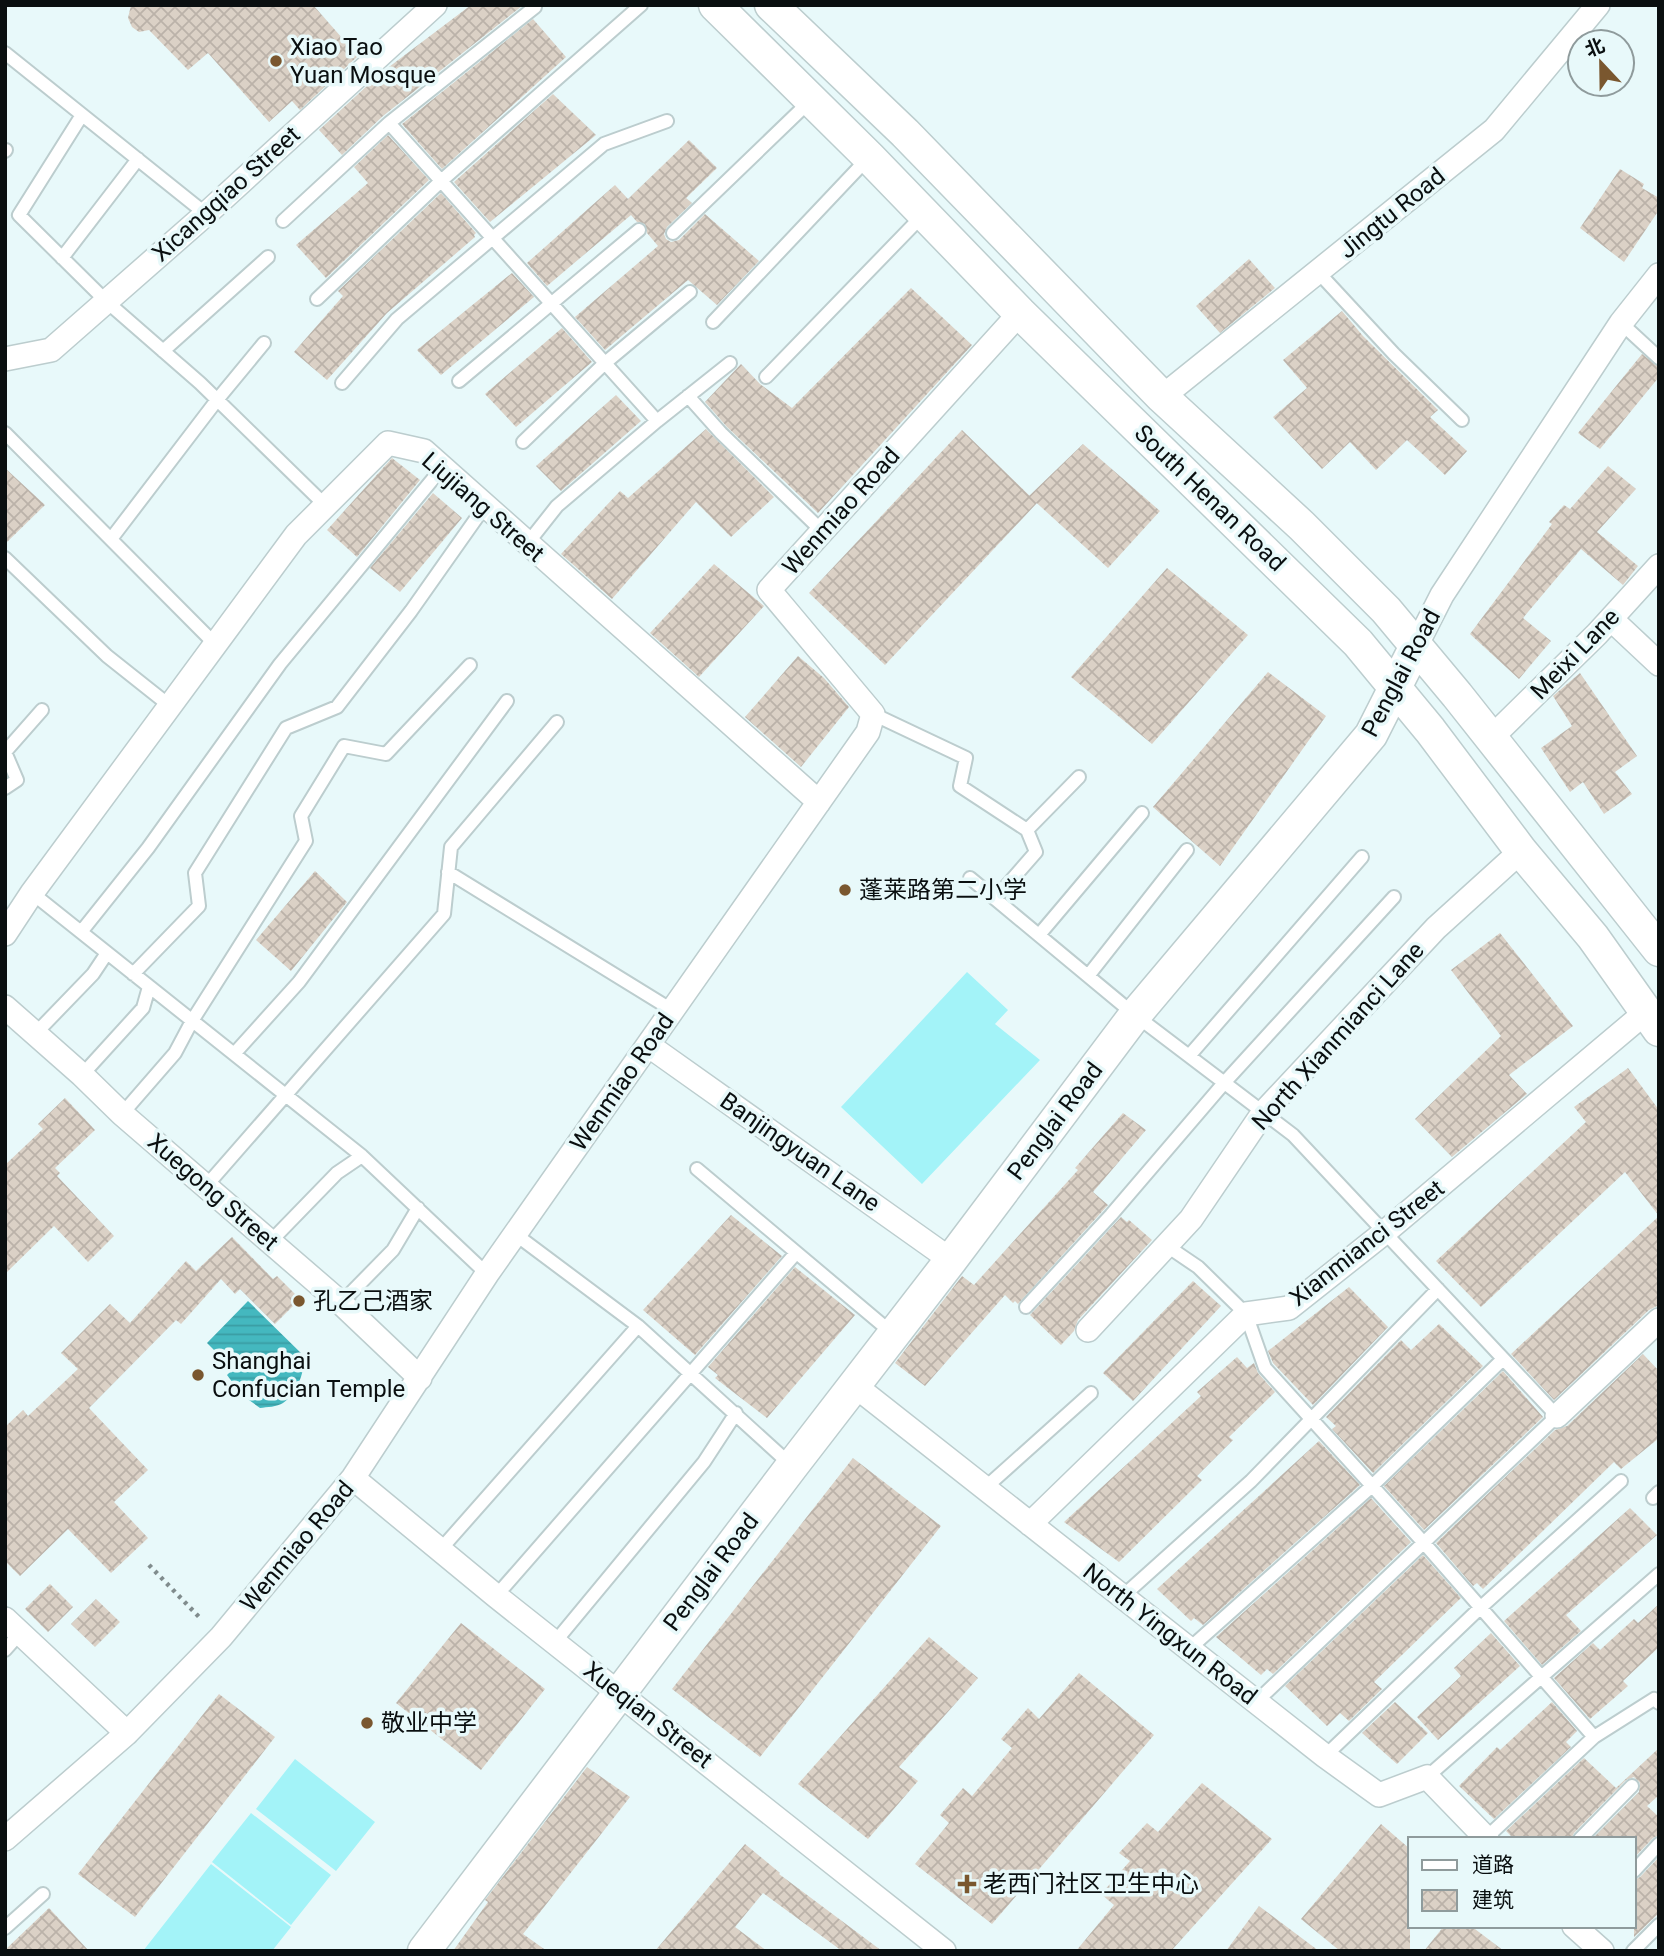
<svg xmlns="http://www.w3.org/2000/svg" width="1664" height="1956" font-family="Roboto,'Noto Sans SC',sans-serif">
	<defs>
		<pattern id="water-rules" width="6" height="5" patternUnits="userSpaceOnUse" patternTransform="scale(1.75)"><rect width="6" height="5" fill="#44b8bf"/><path d="M0 2.5h6" fill="none" stroke="#3a9da3"/></pattern>
		<pattern id="building-cross-hatch" width="8" height="8" patternUnits="userSpaceOnUse" patternTransform="scale(1.75)"><rect width="8" height="8" fill="#dbd1c6"/><path d="M0 0l8 8M0 8l8-8" fill="none" stroke="#bbb2a9"/></pattern>
	</defs>
	<rect width="100%" height="100%" fill="#e8f9fa"/>
	<path fill="#a3f3f8" d="M967 972 1008 1010 995 1024 1040 1060 922 1184 841 1107Z
		M295 1759 375 1822 336 1871 256 1809Z
		M251 1813 331 1875 291 1925 212 1862Z
		M211 1864 291 1927 272 1951H143Z"/>
	<path fill="url(#water-rules)" d="M248 1301 305 1357C303 1374 298 1393 283 1403 277 1407 267 1407 260 1408L242 1395 227 1375 233 1369 207 1343Z"/>
	<path fill="url(#building-cross-hatch)" d="M131 5H313L358 56 300 110 292 101 269 122 208 53 188 70 149 30 139 32 132 27 128 18Z
		M471 5 522 6 383 116 342 155 319 130 381 73Z
		M533 19 566 57 442 169 402 124Z
		M553 94 596 135 490 222 454 182Z
		M388 135 429 180 326 278 296 245 368 183 354 167Z
		M689 140 717 168 686 198 692 203 667 227 664 234 666 239 671 242 679 240 705 214 759 261 717 305 688 280 605 350 575 317 658 246 647 233 645 224 637 222 631 215 547 286 527 263 615 185 628 199Z
		M1620 169 1644 184 1642 188 1659 198V210L1624 262 1580 228Z
		M441 193 476 233 474 235 475 237 387 313 327 380 294 352 343 296 338 291Z
		M1249 259 1275 288 1220 333 1196 306Z
		M512 273 534 297 441 375 417 350Z
		M911 288 972 345 818 513 727 427 705 402 741 364 760 384 792 408Z
		M1342 311 1363 336 1438 410 1430 417 1467 451 1445 475 1407 440 1376 470 1350 442 1322 469 1273 417 1307 388 1283 360Z
		M562 328 592 362 516 427 485 394Z
		M1642 354 1659 367V377L1600 449 1578 433Z
		M616 395 641 421 561 491 536 466Z
		M706 429 774 497 731 537 696 502 612 599 561 554 620 491 628 498Z
		M962 430 1037 503 885 665 809 593Z
		M1083 444 1160 511 1108 568 1029 496Z
		M392 458 420 480 357 557 327 530Z
		M1608 466 1636 489 1597 532 1638 566 1623 585 1581 549 1523 618 1551 641 1519 679 1470 634 1552 524 1549 522 1564 505 1570 509Z
		M5 468 45 505 5 544Z
		M433 493 462 518 400 592 370 568Z
		M714 564 764 606 699 677 650 633Z
		M1167 568 1248 635 1152 744 1071 677Z
		M798 656 824 678 849 707 801 767 745 717Z
		M1268 672 1326 716 1220 866 1153 807Z
		M1580 673 1637 756 1615 772 1632 794 1604 814 1583 782 1570 792 1541 748 1572 726 1553 696Z
		M315 871 347 902 291 971 256 940Z
		M1500 933 1573 1026 1509 1075 1527 1094 1452 1157 1415 1119 1501 1036 1451 970Z
		M1628 1068 1659 1110V1216L1625 1172 1481 1307 1436 1261 1586 1122 1574 1107Z
		M65 1098 95 1130 55 1168 60 1173 57 1176 114 1236 88 1262 54 1226 5 1274V1165L43 1129 38 1124Z
		M1123 1113 1146 1130 1093 1192 1108 1205 1018 1304 1015 1301 1013 1303 1005 1295 925 1386 895 1363 962 1276 974 1285 1078 1170 1075 1168Z
		M731 1215 782 1256 695 1355 643 1310Z
		M1659 1216V1305L1649 1310 1554 1400 1511 1354Z
		M1121 1217 1127 1222 1129 1220 1152 1240 1078 1320 1074 1331 1061 1345 1030 1315Z
		M232 1237 273 1279 277 1276 300 1299 275 1324 240 1289 235 1294 221 1279 181 1324 176 1320 89 1408 148 1470 114 1502 148 1538 111 1573 68 1529 20 1576 5 1561V1427L23 1410 28 1416 78 1369 61 1353 110 1304 130 1323 186 1261 196 1271Z
		M795 1267 855 1315 767 1418 715 1378 718 1375 708 1367Z
		M1193 1281 1221 1306 1133 1401 1103 1373Z
		M1349 1287 1388 1327 1313 1405 1273 1363 1268 1351Z
		M1439 1324 1483 1366 1373 1473 1332 1429 1336 1426 1326 1417 1401 1340 1411 1350Z
		M1643 1354 1659 1371V1438L1621 1469 1614 1462 1483 1589 1477 1583 1473 1586 1436 1543 1555 1430 1567 1426Z
		M1237 1357 1247 1368 1254 1363 1258 1373 1275 1392 1229 1437 1233 1440 1197 1476 1202 1480 1119 1562 1064 1522 1201 1396 1197 1392Z
		M1503 1371 1543 1417 1424 1530 1384 1486Z
		M1319 1441 1360 1485 1203 1625 1194 1618 1191 1621 1157 1589Z
		M853 1458 941 1526 760 1757 672 1689Z
		M1371 1498 1411 1542 1273 1674 1267 1669 1261 1675 1216 1637Z
		M1630 1508 1657 1535 1566 1615 1581 1631 1542 1665 1504 1621Z
		M1423 1555 1461 1598 1374 1682 1382 1689 1349 1721 1340 1713 1327 1726 1285 1686Z
		M50 1584 73 1607 48 1632 25 1609Z
		M96 1599 120 1622 95 1647 71 1624Z
		M1659 1604V1647L1623 1681 1628 1686 1590 1719 1554 1678 1593 1643 1600 1650 1634 1619 1638 1623Z
		M461 1623 545 1689 481 1770 396 1703Z
		M1491 1633 1520 1666 1438 1740 1417 1717 1461 1676 1454 1668Z
		M929 1637 978 1678 899 1767 918 1781 868 1839 798 1784Z
		M1079 1673 1154 1735 992 1924 915 1864 949 1823 940 1815 963 1788 972 1796 1012 1748 1001 1739 1028 1708 1039 1719Z
		M219 1694 275 1737 135 1917 78 1874Z
		M1395 1702 1428 1733 1397 1764 1362 1733Z
		M1552 1702 1577 1731 1566 1742 1571 1747 1494 1819 1459 1786 1497 1747 1500 1750Z
		M1659 1748V1795L1647 1806 1659 1817V1835L1653 1838 1634 1858V1839H1592L1639 1792 1640 1783 1634 1777 1626 1780 1574 1833 1571 1839H1514L1506 1831 1584 1758 1616 1788Z
		M587 1767 630 1797 523 1934 547 1951H453L488 1902 485 1900Z
		M1202 1783 1272 1839 1171 1951H1076L1114 1905 1101 1894 1130 1861 1119 1853 1147 1823 1158 1832Z
		M1381 1824 1410 1849V1951H1340L1301 1919Z
		M745 1844 780 1873 779 1874 882 1951H842L763 1893 735 1927 767 1951H655Z
		M1659 1857V1913L1634 1937V1880L1640 1877Z
		M1259 1906 1319 1951H1226Z
		M49 1908 89 1951H5V1950Z
		M1444 1926H1471L1504 1951H1424Z"/>
	<g fill="none" stroke-linecap="round" stroke-linejoin="round">
		<defs>
			<path id="lane" d="M5 53 206 214
				M82 115 19 215 106 301 200 383 325 505
				M389 123 657 421
				M5 151 6 150
				M283 221 389 123 535 7
				M673 233 811 100
				M62 258 138 159
				M1318 272 1394 354 1462 420
				M317 299 441 181 641 5
				M713 322 869 157
				M1621 323 1659 358
				M163 351 268 257
				M766 377 924 214
				M459 381 639 230
				M342 383 397 319 604 144 667 121
				M688 396 721 433 822 531
				M5 433 215 644
				M523 442 605 363 690 292
				M111 539 217 400 264 343
				M527 544 557 506 657 421 730 363
				M5 558 107 656 170 706
				M873 714 966 758 960 786 1027 830
				M5 788 17 780 5 752 42 710
				M448 872 672 1010
				M970 878 1135 1015 1293 1135 1557 1416 1256 1702
				M32 893 362 1156 487 1274
				M995 899 1036 852 1027 830 1079 777
				M81 932 148 848 280 664 442 468
				M1039 935 1142 813
				M133 974 199 906 195 873 286 728 337 707 411 611 485 506
				M1088 976 1187 850
				M36 1033 93 974 107 953
				M234 1054 299 982 507 701
				M1189 1056 1362 857
				M82 1075 143 1008 149 987
				M122 1114 175 1053 192 1021 306 841 301 816 344 746 386 754 470 665
				M697 1169 892 1333
				M207 1185 444 914 451 847 557 722
				M515 1234 638 1326 791 1465
				M270 1242 337 1173 362 1156
				M1167 1246 1198 1267 1246 1314 1265 1368 1424 1543 1594 1737 1654 1699 1659 1703
				M341 1303 393 1250 418 1208
				M1026 1307 1111 1215 1224 1083 1394 897
				M985 1488 1091 1393
				M1653 1498 1659 1492
				M441 1549 638 1326
				M496 1596 796 1253
				M1122 1597 1251 1481 1438 1289
				M555 1642 704 1462 736 1413
				M1189 1649 1372 1486 1503 1359
				M5 1650 21 1632
				M1325 1756 1480 1608 1621 1481
				M1427 1777 1659 1574
				M1486 1838 1594 1737
				M1580 1839 1632 1786
				M1634 1871 1659 1844
				M5 1928 43 1894
				M1633 1951 1659 1925"/>
			<path id="street" d="M5 359 51 350 206 214 435 5
				M1162 397 1494 130 1598 5
				M1611 619 1659 664
				M1416 646 1442 595 1621 323 1659 275
				M1490 739 1597 634 1659 566
				M5 934 32 893 296 535 388 443 424 451 819 802
				M5 1007 82 1075 122 1114 341 1303 420 1378
				M648 1045 951 1260
				M1088 1330 1191 1219 1263 1113 1436 928 1521 851
				M854 1385 1325 1756 1379 1795 1427 1777 1487 1839
				M1557 1416 1659 1320
				M353 1478 496 1596 944 1951
				M1030 1524 1246 1314 1289 1308 1385 1232 1646 1012
				M5 1619 127 1733
				M5 1839 127 1733 221 1637 353 1478 487 1274 868 732 873 714 769 590 1020 313
				M1574 1926 1602 1951"/>
			<path id="secondary" d="M715 5 869 157 1020 313 1358 643 1430 730 1521 851 1593 937 1659 1030
				M771 5 905 133 1162 397 1302 526 1386 610 1457 695 1659 950
				M424 1951 792 1466 951 1260 1135 1015 1371 735 1416 646"/>
		</defs>
		<use href="#lane" stroke="#bccdce" stroke-width="16"/>
		<use href="#street" stroke="#bccdce" stroke-width="26"/>
		<use href="#secondary" stroke="#bccdce" stroke-width="35"/>
		<path stroke="#808c8d" stroke-width="4.5" stroke-dasharray="3.5 5" stroke-linecap="butt" d="M149 1565 202 1620"/>
		<use href="#lane" stroke="#fff" stroke-width="12"/>
		<use href="#street" stroke="#fff" stroke-width="23"/>
		<use href="#secondary" stroke="#fff" stroke-width="32"/>
	</g>
	<g fill="#7a572f" stroke="#e8f9fa" stroke-width="2.5">
		<circle cx="276" cy="61" r="7"/>
		<circle cx="845" cy="890" r="7"/>
		<circle cx="299" cy="1301" r="7"/>
		<circle cx="198" cy="1375" r="7"/>
		<circle cx="367" cy="1723" r="7"/>
		<path d="M963.5 1873.5h7v7h7v7h-7v7h-7v-7h-7v-7h7z"/>
	</g>
	<g text-anchor="middle" stroke-width="7" stroke-linejoin="round" paint-order="stroke">
		<g font-size="24" fill="#0a0f10" stroke="#e8f9fa" text-anchor="start">
			<text x="290" y="55">Xiao Tao<tspan x="290" dy="28">Yuan Mosque</tspan></text>
			<text x="859" y="898">蓬莱路第二小学</text>
			<text x="313" y="1309">孔乙己酒家</text>
			<text x="212" y="1369">Shanghai<tspan x="212" dy="28">Confucian Temple</tspan></text>
			<text x="381" y="1731">敬业中学</text>
			<text x="983" y="1892">老西门社区卫生中心</text>
		</g>
		<g font-size="24" fill="#0a0f10" stroke="#e8f9fa">
			<text transform="translate(226 194) rotate(-42)" y="8">Xicangqiao Street</text>
			<text transform="translate(1392 213) rotate(-39)" y="8">Jingtu Road</text>
			<text transform="translate(1210 498) rotate(44)" y="8">South Henan Road</text>
			<text transform="translate(483 507) rotate(41)" y="8">Liujiang Street</text>
			<text transform="translate(841 511) rotate(-48)" y="8">Wenmiao Road</text>
			<text transform="translate(1575 654) rotate(-46)" y="8">Meixi Lane</text>
			<text transform="translate(1401 673) rotate(-62)" y="8">Penglai Road</text>
			<text transform="translate(1338 1036) rotate(-48)" y="8">North Xianmianci Lane</text>
			<text transform="translate(622 1082) rotate(-55)" y="8">Wenmiao Road</text>
			<text transform="translate(1055 1121) rotate(-53)" y="8">Penglai Road</text>
			<text transform="translate(800 1152) rotate(35)" y="8">Banjingyuan Lane</text>
			<text transform="translate(213 1192) rotate(41)" y="8">Xuegong Street</text>
			<text transform="translate(1367 1243) rotate(-38)" y="8">Xianmianci Street</text>
			<text transform="translate(297 1546) rotate(-50)" y="8">Wenmiao Road</text>
			<text transform="translate(711 1572) rotate(-53)" y="8">Penglai Road</text>
			<text transform="translate(1170 1634) rotate(38)" y="8">North Yingxun Road</text>
			<text transform="translate(648 1715) rotate(38)" y="8">Xueqian Street</text>
		</g>
	</g>
	<rect width="1664" height="1956" fill="none" stroke="#0a0f10" stroke-width="14"/>
	<rect x="1408" y="1837" width="228" height="91" fill="#e8f9fa" stroke="#8f9b9c" stroke-width="2"/>
	<rect x="1422" y="1860" width="35" height="10" fill="#ffffff" stroke="#8f9b9c" stroke-width="2"/>
	<text x="1472" y="1872" font-size="21" fill="#0a0f10">道路</text>
	<rect x="1422" y="1890" width="35" height="21" fill="url(#building-cross-hatch)" stroke="#8f9b9c" stroke-width="2"/>
	<text x="1472" y="1907" font-size="21" fill="#0a0f10">建筑</text>
	<g transform="translate(1601 63) rotate(338)"><circle r="33" fill="#e8f9fa" stroke="#8f9b9c" stroke-width="2"/>
	<path d="M0-5L12 26L0 18L-12 26Z" fill="#7a572f"/>
	<text y="-10" font-size="19" font-weight="bold" text-anchor="middle" fill="#0a0f10">北</text>
	</g>
</svg>
